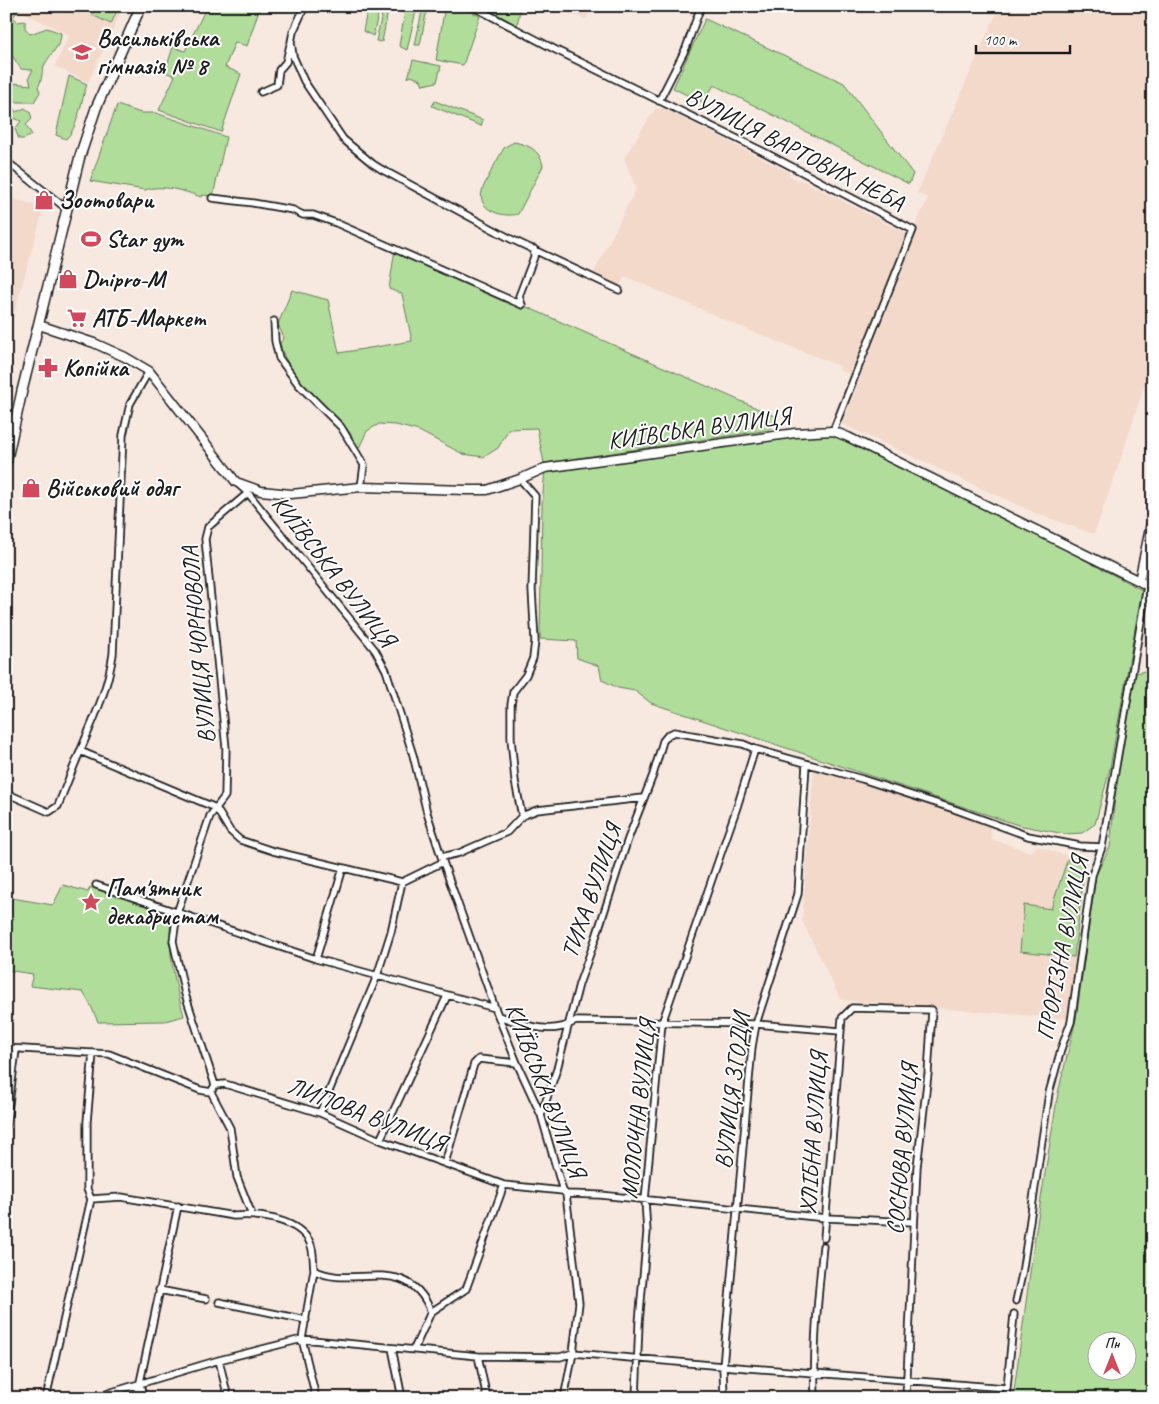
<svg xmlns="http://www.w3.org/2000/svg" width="1159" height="1404" font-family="Caveat,sans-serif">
	<rect width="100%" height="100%" fill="#f7e9e0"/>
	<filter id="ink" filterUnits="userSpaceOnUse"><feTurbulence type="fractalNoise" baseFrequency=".02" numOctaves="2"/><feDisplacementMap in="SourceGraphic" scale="10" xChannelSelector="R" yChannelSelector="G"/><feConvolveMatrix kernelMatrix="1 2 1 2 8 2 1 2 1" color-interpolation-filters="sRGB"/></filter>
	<g filter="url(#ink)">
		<path fill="#f2d9ca" d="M15 6H124L88 82 55 66 69 35 14 8Z
			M554 6H590L587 19 553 10Z
			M1039 6H1153V358L1118 467 1094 534 1035 513 842 424 918 230 914 228 928 198 917 193 999 7 1036 13Z
			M663 108 779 167 788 172 791 177 797 180 804 181 907 234 851 375 839 370 840 366 746 329 625 276 619 287 593 274 636 189 624 158 655 109Z
			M6 197 44 207 6 342Z
			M814 769 915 800 922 801 990 825 992 839 1030 852 1037 846 1086 862 1068 1019 841 1000 802 921Z"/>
		<path fill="#b1dd9b" stroke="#667c5c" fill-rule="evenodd" d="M6 6H22L13 17 18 22 25 21V28L30 34 47 28 61 33C62 45 50 54 45 64 41 71 43 79 38 87L40 92 34 102H18L8 97V88L13 83 31 85 29 77 33 70 21 69 11 54 10 49H6Z
			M96 6H119L111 24 92 15Z
			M207 6 260 7 247 46 235 42 225 67 241 74 221 132 159 110 175 76 165 72 173 47 185 51Z
			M368 6H380L373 36 363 31Z
			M384 6H389L382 42 376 41Z
			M406 6H417L407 50 399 46Z
			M423 6H459L480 16 463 65 436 60 444 12 427 9 420 45H415Z
			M482 6H511L520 10 517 25Z
			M705 19 844 83 913 174 909 184 714 85 703 103 673 88Z
			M413 60 441 66 437 82 423 85 421 80 411 76 408 78Z
			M69 76 87 84C81 101 78 128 66 139L56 135Z
			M435 101 483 120 481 126 432 106Z
			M10 102 16 112 25 108 30 112 32 119 26 125 32 135 24 139H19L15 129 21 121 14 118 6 121V103Z
			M117 105 141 113H156L226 137 213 196 202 195 201 197C185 191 162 184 145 190L90 181Z
			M514 142C529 145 540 150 543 166L518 214C504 218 477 211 482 191 484 183 500 155 504 148 507 145 511 144 514 142Z
			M395 249 777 417 769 430 544 463 537 428 509 429 498 448 484 457 463 454 419 431 396 425 379 424 367 431 359 448C354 440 350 432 344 425 322 399 287 377 280 343L284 338 278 324 292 290 328 300 339 353 412 341 402 294 389 289Z
			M833 431 858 441 1142 590 1109 773 1095 824 1082 833 1065 834 1018 825 651 703 635 691 618 688 602 680 599 666 577 658 576 641 540 639 542 505 545 468Z
			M1151 670 1153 672V1398H1013L1035 1236 1058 1093 1076 1019 1096 875 1110 847 1117 776 1135 673ZM1096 1342H1126V1372H1096Z
			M1068 858 1085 864 1074 957 1020 951 1024 905 1051 909Z
			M63 885 88 892 90 887 172 914C166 948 175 983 184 1016L165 1021 98 1022 91 1006 83 992 30 986 33 974 6 970V897L53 905Z"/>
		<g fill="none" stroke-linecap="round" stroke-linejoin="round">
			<defs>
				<path id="minor" d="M305 6 293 32 291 42 293 56 304 81 343 139 373 164 381 169 511 239 619 290
					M472 6 556 50 762 151 913 230 833 431
					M261 92 277 85 279 70 286 62 290 45
					M659 101 686 48 701 6
					M6 161 67 209
					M212 198 253 203 293 210 303 215H313L336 223 522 305 519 296 534 257V249
					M274 321 275 341 279 358 299 385 341 427 364 465 361 487
					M520 479 535 496 532 590 535 641 533 658 526 675 513 692 511 705V738L515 781 522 816
					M239 485 248 493 375 650 386 670 413 755 427 813 443 862 495 1008 517 1063 541 1115 563 1191 566 1194 579 1303 573 1353 564 1398
					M248 493 208 527 205 539 226 748 225 796 210 816 177 913 173 941 185 994 215 1085 211 1092 230 1128 237 1177 252 1215
					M80 751 216 808 230 831 240 840 273 851 402 882 443 862
					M6 793 49 812 58 806C65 788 72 770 80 752 94 717 107 693 113 654L123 435 130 404 149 371
					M442 857 459 853 507 832 522 816 537 810 643 798
					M96 885 316 959 495 1008
					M316 959 343 868
					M499 1016C519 1023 541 1032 562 1027 568 1026 571 1022 577 1021L756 1024 840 1031
					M6 1048 109 1054 200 1090 211 1092
					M215 1085 225 1084 320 1113 380 1140 504 1185 563 1191
					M320 1113 377 976 391 932 402 882
					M541 1115 557 1069 579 984 595 940 628 839 653 775 663 741 668 735 674 732 743 744 755 749 862 779 954 809 1028 836 1080 846 1102 847
					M6 1127 16 1050
					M380 1140 447 996
					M445 1163 474 1064 479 1059 517 1063
					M566 1194 600 1195 826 1218 913 1222
					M91 1199 121 1197 234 1216C257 1214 293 1218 308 1239 314 1247 313 1260 314 1270 351 1291 408 1251 431 1312L414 1349
					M824 1238 842 1018 852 1008 932 1010 928 1074 917 1167 906 1398
					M314 1270 302 1339 316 1398
					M159 1290 206 1299
					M1016 1301 1022 1274 1049 1093 1062 1046 1071 1022 1092 875 1102 847 1147 586
					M219 1302 306 1320
					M431 1312 466 1289 504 1185
					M392 1348 402 1398
					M478 1356 487 1398
					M219 1360 228 1398
					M140 1383 143 1398
					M46 1398 91 1199 87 1189V1122L93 1053
					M92 1398 219 1360 302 1339 478 1356 560 1357 573 1353 723 1366 1006 1388
					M135 1398 140 1382 178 1206
					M636 1398 639 1323 647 1232 645 1200 662 1023 737 807 755 749
					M724 1398 723 1366 752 1047 756 1024 798 894 806 764
					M815 1398C813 1347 818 1296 823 1246
					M1006 1398 1014 1314"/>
				<path id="tertiary" d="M39 325 94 343 125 357 149 371 236 482 261 491 291 494 361 487 467 490H487L520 479 545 468 795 433 833 431 848 437 1139 581 1153 589
					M1139 581 1153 514"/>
				<path id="secondary" d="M6 463 22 391 80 156 96 108 141 6"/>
			</defs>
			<use href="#minor" stroke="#1c1c1c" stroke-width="9"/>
			<use href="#tertiary" stroke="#1c1c1c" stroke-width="11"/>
			<use href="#secondary" stroke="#1c1c1c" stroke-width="12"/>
			<use href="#minor" stroke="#fff" stroke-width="5.5"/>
			<use href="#tertiary" stroke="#fff" stroke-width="8"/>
			<use href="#secondary" stroke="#fff" stroke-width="9"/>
		</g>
	</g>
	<defs>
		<symbol id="school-bare" viewBox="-9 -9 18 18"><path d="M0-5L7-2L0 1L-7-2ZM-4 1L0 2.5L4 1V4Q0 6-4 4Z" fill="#d1495b" stroke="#fff" stroke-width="2.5" paint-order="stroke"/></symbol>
		<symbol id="shop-bare" viewBox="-9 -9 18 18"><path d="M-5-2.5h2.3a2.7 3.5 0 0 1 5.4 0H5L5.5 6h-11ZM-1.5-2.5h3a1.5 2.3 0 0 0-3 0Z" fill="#d1495b" stroke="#fff" stroke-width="2.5" paint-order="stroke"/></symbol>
		<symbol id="stadium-bare" viewBox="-9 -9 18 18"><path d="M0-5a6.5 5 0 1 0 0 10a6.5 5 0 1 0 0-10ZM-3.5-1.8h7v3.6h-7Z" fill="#d1495b" stroke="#fff" stroke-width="2.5" paint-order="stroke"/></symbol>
		<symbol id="supermarket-bare" viewBox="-9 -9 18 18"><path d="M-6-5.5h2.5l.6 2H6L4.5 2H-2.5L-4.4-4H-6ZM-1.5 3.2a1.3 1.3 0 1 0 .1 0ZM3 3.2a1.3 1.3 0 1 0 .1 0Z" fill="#d1495b" stroke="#fff" stroke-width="2.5" paint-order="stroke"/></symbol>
		<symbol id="pharmacy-bare" viewBox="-9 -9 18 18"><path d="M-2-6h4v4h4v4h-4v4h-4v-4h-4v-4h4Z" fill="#d1495b" stroke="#fff" stroke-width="2.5" paint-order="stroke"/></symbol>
		<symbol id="sight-bare" viewBox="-9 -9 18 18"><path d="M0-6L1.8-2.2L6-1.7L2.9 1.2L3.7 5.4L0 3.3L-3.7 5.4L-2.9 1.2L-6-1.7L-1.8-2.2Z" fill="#d1495b" stroke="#fff" stroke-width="2.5" paint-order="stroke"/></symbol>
	</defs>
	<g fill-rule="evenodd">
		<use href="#school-bare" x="68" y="38" width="28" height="28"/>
		<use href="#shop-bare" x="30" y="186" width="28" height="28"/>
		<use href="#stadium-bare" x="77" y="225" width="28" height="28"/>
		<use href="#shop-bare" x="54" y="265" width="28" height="28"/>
		<use href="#supermarket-bare" x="63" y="304" width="28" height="28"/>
		<use href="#pharmacy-bare" x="34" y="354" width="28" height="28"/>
		<use href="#shop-bare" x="17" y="474" width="28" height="28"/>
		<use href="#sight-bare" x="77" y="888" width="28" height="28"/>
	</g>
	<g text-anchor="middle" stroke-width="4" stroke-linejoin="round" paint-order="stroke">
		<g font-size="24" font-weight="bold" fill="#1c1c1c" stroke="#fff" text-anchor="start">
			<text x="97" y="46">Васильківська<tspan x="97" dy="28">гімназія № 8</tspan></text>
			<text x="59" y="208">Зоотовари</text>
			<text x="106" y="247">Star gym</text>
			<text x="83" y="287">Dnipro-M</text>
			<text x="92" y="326">АТБ-Маркет</text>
			<text x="63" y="376">Копійка</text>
			<text x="46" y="496">Військовий одяг</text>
			<text x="106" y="896">Пам'ятник<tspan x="106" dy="28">декабристам</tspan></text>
		</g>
		<g font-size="24" fill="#1c1c1c" stroke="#fff">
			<text transform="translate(795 149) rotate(27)" y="8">ВУЛИЦЯ ВАРТОВИХ НЕБА</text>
			<text transform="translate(699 428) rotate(-8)" y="8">КИЇВСЬКА ВУЛИЦЯ</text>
			<text transform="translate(334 571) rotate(52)" y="8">КИЇВСЬКА ВУЛИЦЯ</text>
			<text transform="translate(198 645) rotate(-95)" y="8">ВУЛИЦЯ ЧОРНОВОЛА</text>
			<text transform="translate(591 891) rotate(-71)" y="8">ТИХА ВУЛИЦЯ</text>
			<text transform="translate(1062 948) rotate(-79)" y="8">ПРОРІЗНА ВУЛИЦЯ</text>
			<text transform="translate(546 1090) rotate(69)" y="8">КИЇВСЬКА ВУЛИЦЯ</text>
			<text transform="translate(732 1091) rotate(-83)" y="8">ВУЛИЦЯ ЗГОДИ</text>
			<text transform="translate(638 1109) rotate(-84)" y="8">МОЛОЧНА ВУЛИЦЯ</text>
			<text transform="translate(367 1114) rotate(21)" y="8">ЛИПОВА ВУЛИЦЯ</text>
			<text transform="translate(813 1133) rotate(-86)" y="8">ХЛІБНА ВУЛИЦЯ</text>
			<text transform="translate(902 1149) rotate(-85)" y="8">СОСНОВА ВУЛИЦЯ</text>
		</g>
	</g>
	<rect width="1159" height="1404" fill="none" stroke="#fff" stroke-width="25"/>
	<rect x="12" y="12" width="1134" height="1379" fill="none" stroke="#1c1c1c" stroke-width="2" filter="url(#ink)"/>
	<g transform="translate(1112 1356)"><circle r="24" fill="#ffffff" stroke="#a4a4a4"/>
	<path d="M0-4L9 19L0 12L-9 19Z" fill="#d1495b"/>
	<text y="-8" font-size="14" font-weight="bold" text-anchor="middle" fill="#1c1c1c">Пн</text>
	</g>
	<path d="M976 45v8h94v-8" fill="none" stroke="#1c1c1c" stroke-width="2.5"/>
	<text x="984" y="45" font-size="15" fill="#1c1c1c" stroke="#ffffff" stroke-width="4" paint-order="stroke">100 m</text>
</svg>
